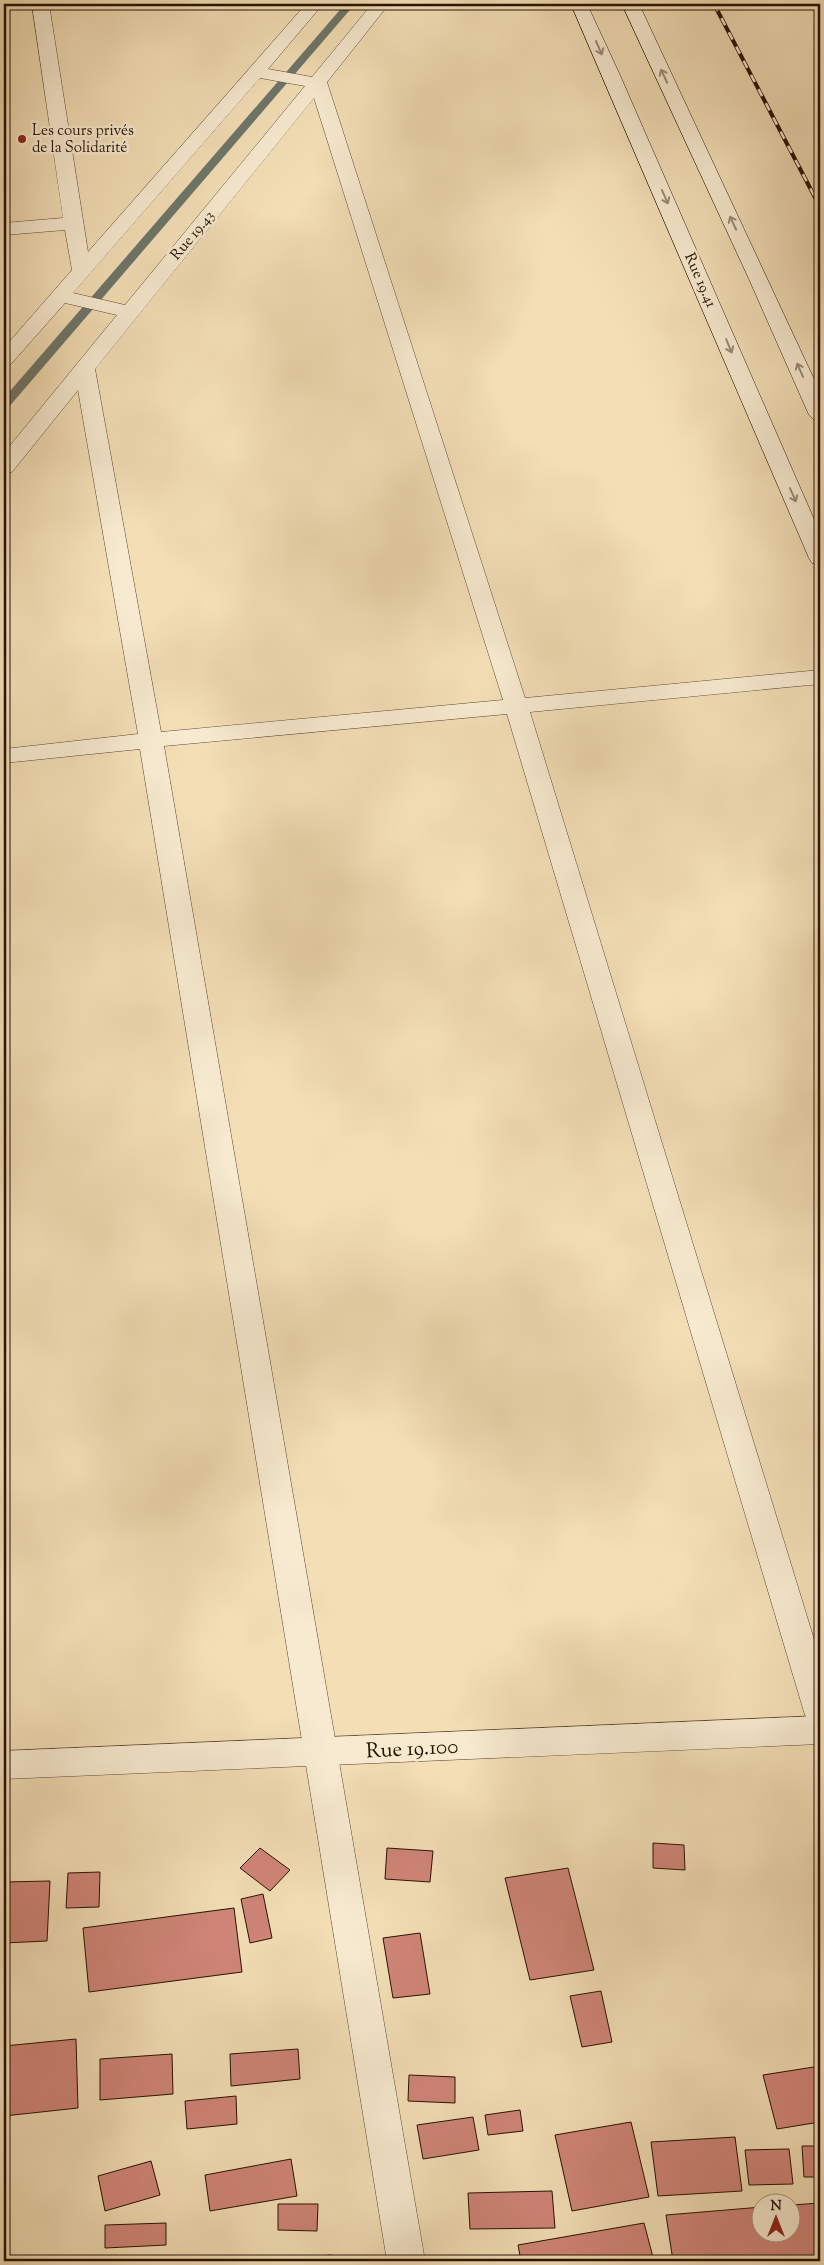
<svg xmlns="http://www.w3.org/2000/svg" width="824" height="2265" font-family="'Sorts Mill Goudy',serif">
	<rect width="100%" height="100%" fill="#f3deb6"/>
	<filter id="stains"><feTurbulence type="fractalNoise" baseFrequency=".004" numOctaves="4"/><feColorMatrix values="0 0 0 0 .2 0 0 0 0 .09 0 0 0 0 .02 0 0 0 .5 -.17"/></filter>
	<radialGradient id="worn" r=".72"><stop offset=".6" stop-color="#630" stop-opacity="0"/><stop offset="1" stop-color="#630" stop-opacity=".3"/></radialGradient>
	<g fill="none" stroke-linecap="round" stroke-linejoin="round">
		<path fill="#6d776c" fill-rule="evenodd" d="M345 4H355L8 408 4 409V398Z"/>
	</g>
	<path fill="#d08578" stroke="#261200" d="M653 1843 684 1845 685 1870 653 1868Z
		M260 1848 290 1870 270 1891 240 1868Z
		M387 1848 433 1851 430 1882 385 1879Z
		M568 1868 594 1970 530 1980 505 1878Z
		M100 1872 99 1907 66 1908 68 1873Z
		M50 1881 47 1941 4 1943V1882Z
		M263 1894 272 1938 250 1943 241 1899Z
		M234 1908 242 1972 89 1992 83 1928Z
		M420 1933 430 1994 393 1998 383 1938Z
		M601 1991 612 2042 582 2047 570 1996Z
		M76 2039 78 2108 4 2116V2046Z
		M298 2049 300 2079 231 2086 230 2054Z
		M172 2054 173 2094 100 2100V2059Z
		M820 2066V2122L777 2129 763 2075Z
		M409 2075 455 2077V2103L408 2101Z
		M236 2096 237 2124 187 2129 185 2101Z
		M520 2110 523 2131 488 2135 485 2115Z
		M473 2117 479 2150 423 2159 417 2125Z
		M631 2122 649 2197 572 2211 555 2135Z
		M735 2137 742 2191 658 2196 651 2142Z
		M802 2146H820V2177H804Z
		M789 2149 793 2184 749 2185 745 2150Z
		M291 2159 297 2196 210 2211 205 2175Z
		M151 2161 160 2195 105 2211 98 2176Z
		M552 2191 555 2228 470 2229 468 2193Z
		M820 2203V2261H673L666 2215 762 2207V2232H792V2205Z
		M278 2204H318L317 2231 278 2230Z
		M166 2223V2245L105 2248V2225Z
		M644 2223 654 2261H521L518 2245Z
		M331 2255V2261H263Z"/>
	<g fill="none" stroke-linecap="round" stroke-linejoin="round">
		<defs>
			<path id="minor" d="M32 4H49L88 252 306 4H323L268 69 312 77 372 4H389L327 82 525 698 820 670V684L530 712 820 1659V1726L808 1722 804 1712 507 714 164 746 425 2261H387L140 749 4 763V749L138 734 78 390 12 472 4 473V453L117 315 65 303 11 364 4 366V348L72 270 65 230 4 235V223L63 218ZM260 78 305 86 125 305 73 293ZM314 98 503 700 161 732 95 369Z"/>
			<path id="tertiary" d="M820 1716V1744L4 1779V1751Z"/>
			<path id="secondary" d="M571 4H587L619 73 820 533V565L812 563 809 558Z
				M622 4H639L820 392V421L813 419 809 415 749 279Z"/>
		</defs>
		<use href="#minor" stroke="#59452e" stroke-width="1"/>
		<use href="#tertiary" stroke="#59452e" stroke-width="1"/>
		<use href="#secondary" stroke="#261200" stroke-width="1"/>
		<use href="#minor" fill="#f7ead0" fill-rule="evenodd"/>
		<use href="#tertiary" fill="#f7ead0" fill-rule="evenodd"/>
		<use href="#secondary" fill="#f7ead0" fill-rule="evenodd"/>
		<defs>
			<path id="rail" d="M714 4 820 207"/>
		</defs>
		<use href="#rail" stroke="#261200" stroke-width="4"/>
		<use href="#rail" stroke="#f7ead0" stroke-width="2.5" stroke-dasharray="8" stroke-linecap="butt"/>
	</g>
	<defs><path id="oneway-shaft" d="M-6 0H5M1.5-3L5.5 0L1.5 3" fill="none" stroke-width="1.6" stroke-linecap="round" stroke-linejoin="round" transform="scale(1.25)"/></defs>
	<g stroke="#998972">
		<use href="#oneway-shaft" transform="translate(599 48) rotate(66)"/>
		<use href="#oneway-shaft" transform="translate(664 76) rotate(-115)"/>
		<use href="#oneway-shaft" transform="translate(665 197) rotate(66)"/>
		<use href="#oneway-shaft" transform="translate(733 223) rotate(-115)"/>
		<use href="#oneway-shaft" transform="translate(729 346) rotate(68)"/>
		<use href="#oneway-shaft" transform="translate(800 370) rotate(-114)"/>
		<use href="#oneway-shaft" transform="translate(793 495) rotate(66)"/>
	</g>
	<circle fill="#8f2418" stroke="#f7ead0" stroke-width="2" cx="22" cy="139" r="5"/>
	<g text-anchor="middle" stroke-width="5" stroke-linejoin="round" paint-order="stroke">
		<g font-size="15" fill="#261200" stroke="#f7ead0" text-anchor="start">
			<text x="32" y="135">Les cours privés<tspan x="32" dy="17">de la Solidarité</tspan></text>
		</g>
		<g font-size="15" fill="#261200" stroke="#f7ead0">
			<text transform="translate(192 235) rotate(-50)" y="5">Rue 19.43</text>
			<text transform="translate(701 280) rotate(66)" y="5">Rue 19.41</text>
		</g>
		<g font-size="21" fill="#261200" stroke="#f7ead0">
			<text transform="translate(412 1748) rotate(-3)" y="7">Rue 19.100</text>
		</g>
	</g>
	<rect width="824" height="2265" fill="none" stroke="#f3deb6" stroke-width="20"/>
	<rect x="5" y="5" width="814" height="2255" fill="none" stroke="#261200" stroke-width="2.5"/>
	<rect x="10" y="10" width="804" height="2245" fill="none" stroke="#261200"/>
	<g transform="translate(776 2218)"><circle r="24" fill="#f7ead0" stroke="#a3947d"/>
	<path d="M0-4L9 19L0 12L-9 19Z" fill="#8f2418"/>
	<text y="-8" font-size="14" font-weight="bold" text-anchor="middle" fill="#261200">N</text>
	</g>
	<rect width="100%" height="100%" filter="url(#stains)"/>
	<rect width="100%" height="100%" fill="url(#worn)"/>
</svg>
